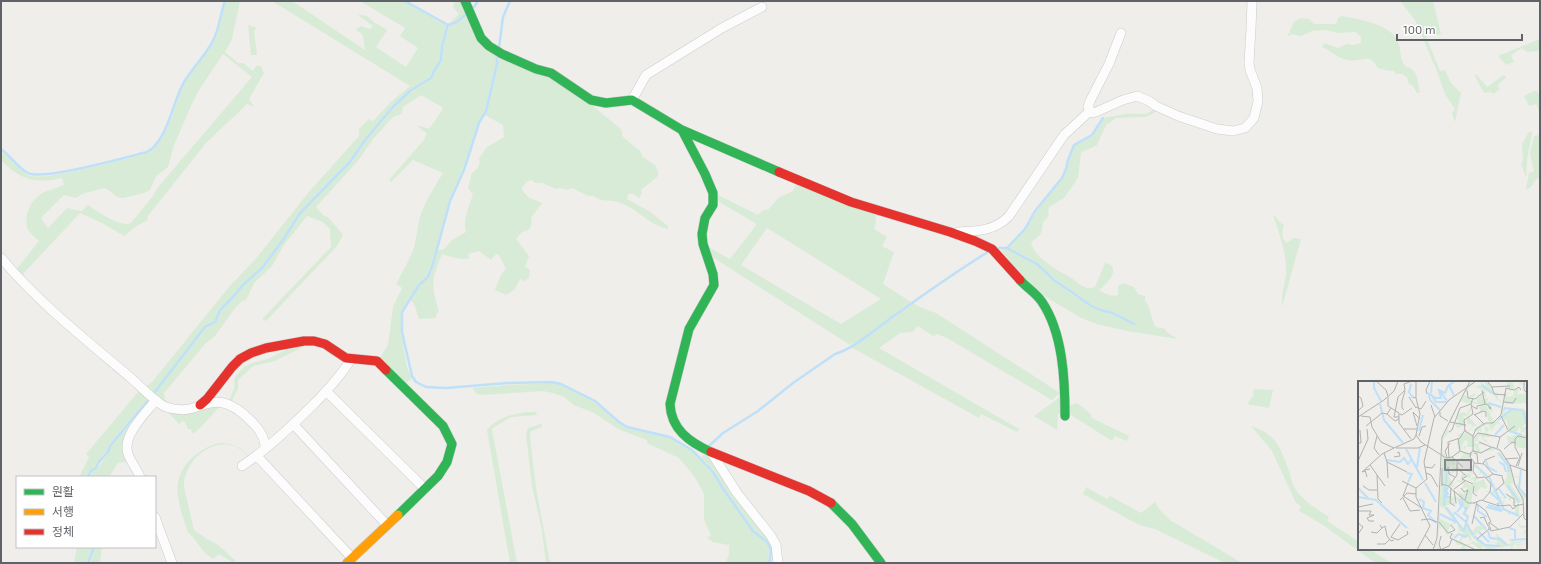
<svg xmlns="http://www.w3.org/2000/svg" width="1541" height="564" font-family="'Exo 2','Noto Sans KR',sans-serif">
	<rect width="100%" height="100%" fill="#efeeea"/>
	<path fill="#d8ebd6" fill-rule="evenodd" d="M226 1H240L232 39 225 52 238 63H243L253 71 256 66H261L264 73 249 99 254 107 247 104 245 106 206 143 147 217 148 220 138 225 124 236 102 223 80 213 23 274V278L15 271 39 241C36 238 31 234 28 230 23 217 30 201 41 194 48 190 57 188 64 185L62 178C35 184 20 180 1 160V150C11 157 18 170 28 175 44 183 126 158 148 153 167 144 175 103 184 84 193 67 209 54 217 36 221 25 222 12 226 1ZM223 54 252 77 159 186 153 196 131 223C120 228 97 211 88 205L82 211 67 208 48 228 41 218 64 195 76 198 82 194 104 188 110 191 117 197 123 198 144 193 150 190 156 176 168 167 174 145 192 104 199 90Z
		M272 1H292L365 50 363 35 356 30 360 26 370 29 373 26 358 15C369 15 368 17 375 23 379 25 383 27 387 30L376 47 406 67 418 48 400 36 405 28 360 1H404L447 26 441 45 440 60 434 69 430 77 410 91 392 107 365 139 349 162 299 212 282 240 261 267 243 284 232 298 219 309 214 321 204 327 152 394 143 386 148 385 152 382 229 287 258 256 308 193 359 136V129L369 119 373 121 391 102 410 86Z
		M455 1H463L466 12 457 21 449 24 459 14 453 7Z
		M1400 1H1433L1441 34 1426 37 1440 71 1445 70 1451 83 1461 93 1455 122 1452 113 1455 109 1445 94 1437 71 1415 20Z
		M469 12 497 53 496 64 485 110 478 123 463 169 449 201 432 264 427 276 418 284 401 311V332L407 367 412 378 404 385 379 360 388 345 393 307 402 288 396 284C402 273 408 262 413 251 417 238 417 225 421 214 426 200 435 186 443 173L413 160 391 182 389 180 424 140 427 133 423 131 417 125 429 129 443 109 442 107 421 95 403 107 402 113 400 115 395 116 391 119 374 138 357 162 316 207 323 215 329 218 343 235 337 246 266 321 262 319 331 247 330 229 323 222 307 216 284 245 272 266 254 283 246 300 242 301 235 308 215 336 206 343 164 393 165 399 171 406 153 395 206 328 216 322 221 310 233 299 244 285 263 269 283 241 301 213 351 163 367 140 394 108 411 92 432 79 435 70 442 60 443 46 449 26 458 23Z
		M1341 16C1358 19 1393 24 1399 44 1401 52 1400 61 1406 67 1418 68 1418 84 1420 93H1417L1413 86 1409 84 1407 77 1404 76 1403 74H1396L1394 71C1389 71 1383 70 1378 68 1375 65 1374 60 1369 59 1362 58 1355 63 1344 59 1336 57 1330 50 1322 47L1324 43 1338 48 1347 44 1353 45 1361 43V37L1355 32 1339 33 1326 30 1312 31 1301 36 1292 34 1287 37 1294 22 1300 18 1309 19 1314 24H1336L1338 18Z
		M248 25 257 28 254 31 257 55H251Z
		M1540 39V51L1527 52 1522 48 1511 55 1514 62 1506 65 1498 56Z
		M499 53 571 88 622 130V136L640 151 643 157 655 165 658 172V176L641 190 642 193 639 198 633 194H628L627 199 649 211 668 226V229C650 226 636 207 618 202 609 199 602 203 594 196H588L572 188 567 190 560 188 556 189 542 183H535L532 180 528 181 522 187C524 198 533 199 542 203L531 218C532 226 531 231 522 232L516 239 529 256 525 267 530 270 529 278 524 281 520 279 515 289 506 295 495 290 501 275 506 269 499 255 496 254 491 260 479 251 468 254 469 258C462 261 449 256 442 254 431 281 431 284 439 312L436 314V318L419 319 415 306 411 300 420 285 429 278 434 265 438 250H443L452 240 466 232C463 218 469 207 473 194L468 188 472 173C477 170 481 164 479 159L486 148 504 137 503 125 485 115 498 64Z
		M1476 74 1487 87 1504 75 1506 78 1499 83V85L1497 86 1500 89 1493 94 1491 92 1484 93 1475 76Z
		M1534 91H1537L1538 94H1540V113L1536 104 1529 106 1524 96Z
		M1156 107V111L1151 115 1145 117 1116 118 1106 125 1097 145 1087 150 1081 152 1078 178 1064 198 1049 207 1048 211 1049 216 1043 222 1042 231 1039 236 1031 242C1034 258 1057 270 1070 277 1075 280 1079 285 1085 287 1088 289 1091 288 1095 287L1105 263C1123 266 1107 285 1099 290 1105 294 1112 297 1118 295V286L1124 283 1134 287 1138 294 1145 296V301C1151 305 1150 319 1156 327L1165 329 1168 333 1178 339 1127 331 1097 324 1081 318 1036 291 1001 250 1007 249 1029 259 1068 292 1090 305 1100 310 1119 316 1134 324V323L1113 312 1100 309 1091 304 1069 290 1029 258 1009 248 1026 229 1036 212 1062 178 1067 169 1069 160 1074 145 1093 136 1104 118C1111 117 1119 115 1126 114 1138 113 1147 117 1156 107Z
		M1529 132H1532V133L1527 160 1526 177 1521 164 1523 160 1522 144Z
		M1540 135V178L1536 179 1530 188 1526 189 1529 173 1534 171 1530 153 1534 136Z
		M797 182 875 214 876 221 874 229 887 237 882 246 894 252 883 284 911 302 860 340 850 345 706 253 703 244 730 259 757 224 714 199V193L758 215 763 210H768L778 198 793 191ZM767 228 881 299 841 324 741 265Z
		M1273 215C1278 218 1278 222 1284 225 1282 232 1281 237 1286 243L1294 238 1301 239 1282 307C1281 295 1285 284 1286 273 1287 253 1279 233 1273 215Z
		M914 303C919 308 929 310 936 313L1060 393 1052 400 947 338 937 334 933 336 918 326 912 332 900 333 879 348 1019 429 1017 432 981 414 979 418 851 347 861 341Z
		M305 346 275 361 253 366 238 380V389L231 402 229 401 234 389 235 377 244 367 252 363 268 359 289 348Z
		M552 383 561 385 594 402 619 423 626 428 669 438 692 451 712 473 752 531 766 543 769 551 768 563H726L729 554V545L713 542 707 538 711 535 704 520V494L694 476 679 458 647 443V440L618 429 594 413 574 405 564 397 553 393 543 391 482 395 476 394 473 388 507 385Z
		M1254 389 1273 390 1269 408 1247 404 1253 396Z
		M139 391 149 397 109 445 107 451 95 467 90 471 87 477H79L89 457 86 454Z
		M1060 397 1063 412 1058 414 1057 430 1034 416Z
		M1077 403 1090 413 1092 418 1129 436 1127 441 1115 436 1112 441 1071 415 1068 406Z
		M220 406 201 427 193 434 191 429H188L185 422 183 421 179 424 163 407Z
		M142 411 137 422 127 462 118 463 109 477H90L92 472 97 469 109 452 111 446Z
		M528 412H536L537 415 511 417 493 428 492 430 517 563H510L487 430C497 417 513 414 528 412Z
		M542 424V427L531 431 530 437 536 488 550 563H546L541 525 532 486 526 434 528 428Z
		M1251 426C1279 435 1281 450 1290 474 1291 479 1293 485 1295 489 1303 501 1317 509 1329 517L1327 521 1359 542V549H1369L1391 563H1377L1371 560 1323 525 1299 511 1301 506 1296 503 1272 451Z
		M219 443C234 443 241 447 251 459 245 453 238 446 230 445 206 441 183 465 184 487L194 530 207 539 217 544 236 561 232 562 219 554 213 559C201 552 197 540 188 532 184 520 179 508 178 496 173 470 196 449 219 443Z
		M708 452 771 538 776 551 771 563 772 550 768 542 754 530 725 490 714 471 701 457Z
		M1086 487 1107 499 1110 496 1141 513 1155 502 1160 510 1170 520 1242 563H1225L1155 529 1139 525 1083 494Z
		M77 547H93L87 563H74Z
		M95 547H102L100 563H90Z"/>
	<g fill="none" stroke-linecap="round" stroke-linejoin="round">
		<path stroke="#bfe0f9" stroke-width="2.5" d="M405 1 448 25
			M474 7 478 1
			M499 48 503 17 510 1
			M497 58V64L486 111 479 123 464 170 450 201 433 264 428 277 419 285 402 312V332L412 376 416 382 426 387 446 388 507 383 552 382 561 384 595 401 619 422 627 427 670 437 692 450 713 472 724 490 753 531 767 542 771 551 769 563
			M1 149C11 156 18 168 28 173 43 181 127 157 147 152 167 142 173 101 184 82 193 66 210 52 216 34 220 23 221 12 225 1
			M999 248H1007L1025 229 1035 211 1062 178 1066 169 1068 160 1074 145 1092 135 1103 118
			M1007 248 1037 264 1054 280 1090 305 1100 310 1113 313 1134 324
			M154 393 205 327 215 322 220 310 232 298 244 284 262 268 283 240 300 213 350 162 366 139 393 107 410 91 431 78 435 69 441 60 442 46 448 25 457 22 467 13
			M709 446 723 433 758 411 793 383 835 354C853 349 876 329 891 318 923 295 955 272 988 252
			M88 477 91 471 96 468 99 462 108 452 110 446 150 398
			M88 563 94 547"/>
		<defs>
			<path id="street" d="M1121 33 1109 64 1090 101 1088 107 1092 113 1096 112 1123 100 1137 96 1149 101 1156 106 1178 116 1217 129 1233 131 1245 128 1254 118 1258 101 1257 88 1250 70 1249 63 1251 29 1252 1
				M632 100 646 75 722 28 762 7
				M958 232C977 231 995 231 1009 216L1064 135 1090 111
				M1 258C39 303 86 340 131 378 139 385 157 404 166 407 203 420 211 380 252 422 259 429 266 439 265 449
				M326 391 425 489
				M294 425 387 525
				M711 452 737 493 771 536 776 545 778 563
				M257 456 352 558
				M242 466C269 448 293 425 316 402 329 388 342 375 351 359
				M140 477C137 469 131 462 128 454 122 435 145 414 156 400
				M155 517 172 563"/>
			<path id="fast" d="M465 1 481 38 489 46 502 54 536 69 551 73 591 100 606 103 632 100 682 130 779 172
				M682 130 705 174 713 193V205L705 218 702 234 703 244 713 274 714 285 689 329 670 404C671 429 689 442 711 452
				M1020 280C1027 288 1036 293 1042 302 1063 333 1065 380 1065 416
				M386 370 443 426 452 444 447 462 438 476 398 515
				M831 503 852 524 881 563"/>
			<path id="slow" d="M347 563 398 515"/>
			<path id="jam" d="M779 172 851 202 950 232 975 241 992 249 1020 280
				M200 405 207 399 232 367 240 359 251 353 266 348 304 341H314L325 344 346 358 377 361 386 370
				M711 452 809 491 831 503"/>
		</defs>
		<use href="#street" stroke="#cbcccc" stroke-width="10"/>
		<use href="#fast" stroke="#cacacb" stroke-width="10"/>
		<use href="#slow" stroke="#cacacb" stroke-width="10"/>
		<use href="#jam" stroke="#cacacb" stroke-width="10"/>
		<use href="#street" stroke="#fdfcfc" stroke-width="9"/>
		<use href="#fast" stroke="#30b455" stroke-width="9"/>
		<use href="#slow" stroke="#ff9f0a" stroke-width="9"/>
		<use href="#jam" stroke="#e5322d" stroke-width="9"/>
	</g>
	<g transform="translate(1358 381)">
		<rect width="169" height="169" fill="#efeeea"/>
		<path d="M112 0 113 3 118 0 114 4 117 6 123 4V0L130 9 125 0 128 5 126 0H129L134 6V10L140 13 139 17 145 21 147 15 145 16 148 7 154 8 149 6V0H154L156 5 155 9 152 10 148 7V14L151 10 148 16 155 15 157 7V8L159 7 161 8 159 13H167V4L163 3 161 5 162 1 169 4V5L167 4 169 10H168L169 12 168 15H169V22L149 23 138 18 137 15 132 17 137 15 127 9 128 17 126 14V17L121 19 130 17 129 22 153 29 167 27 165 29H169H166L169 32V42L165 45 169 53 166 51 163 52 162 46 158 52 165 57 164 54 169 53V68L159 66 157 62 153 64 152 60 150 63 149 55 154 56 158 53 150 48 149 39 144 40 146 37 139 39 143 44 139 42 133 50 131 44 122 45 124 51 122 48 124 52 121 49V52H128L126 45 131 47 129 52 135 56H127L125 58 128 59 130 62 126 60 123 55H119L120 59 129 64 123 63 121 60H116L117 63 122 62 120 65 123 71 133 66 141 69 152 84 164 86 169 90 163 87 162 107 169 115 165 118 166 122 165 118 161 122V144L168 145 165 148 162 146 165 150 169 148V158L151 159 157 161 169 160 156 163H160L168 162H169V169L168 162 166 163V169V163L161 164V169L159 163 156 164 155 165V166L154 167V169L153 167 155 164 153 165 152 169V165L145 166 144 169V166L129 169 125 165 123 169 115 163H108L107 169H103L105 164H99L94 153 92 151 89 155 85 146 80 147V159L78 166 82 167 81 162 83 166 85 163 81 169 78 166 76 169 80 158 85 56ZM113 4 126 9V13L118 18 120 22 110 18 116 19 110 17 117 15 118 12 109 16 106 13ZM102 20 110 22 108 25 111 22 129 24 133 32 135 29 133 25 137 23 141 25 140 26V28L141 26 144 28 141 29H144L143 33 146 32 144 34H146L148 28 151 29 143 38 136 41 128 24 121 25 123 33 125 30 131 32H129L130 39 133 43 125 44 123 41V44L121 41 122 45H119L110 35 108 42 115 44 114 45 111 51 115 45H120L115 50H116V55V50H120L121 58 117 57 116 59 115 55 109 51 110 48 105 54 101 50 103 52 99 55 102 56 99 62 101 70 94 76 89 77 84 70V60L91 51 95 52 89 49 92 42H97L99 47 111 44H107V37H104L110 34 113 28 112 26 109 33 106 31 99 33V39H101L99 43 91 40ZM107 59 110 61 109 66H117L119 69 116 68 111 73 102 70 106 65 105 69 107 68 108 65H106L103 67ZM133 67 136 70 137 67 142 69 141 74 150 85 148 101 143 94 146 102 143 104 146 103 149 107 151 120 154 118 150 114V108L157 120 155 122H161L158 127 154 128H158L156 132 145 128H149L145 126 146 119 144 121 143 117H146L149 123 145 117 141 115 137 107 134 111 132 110 135 103 132 96 123 90 119 95 109 86 111 90 105 88 118 95 114 97 112 100 116 98 115 103 112 104 104 98 108 95 112 98 113 95V93L106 92 102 96 104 100 101 99 98 100 106 102 104 108 108 110 105 108 109 106 108 111 105 113 101 110 100 118 97 115 94 117 93 113 90 117 86 116 90 113 88 110 89 107H93L97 104H94L96 101 93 100 91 94 99 90V87L95 86 96 90 89 92 94 81V86L98 83 95 76 100 72V75L102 70 104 71 102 72 106 73 100 79 109 77 112 82 113 80 110 78H112L111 76 115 74 114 71 123 72 122 76 124 71 135 69ZM156 84 163 88 162 96 158 95H156V96H159V99L160 96 162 97 161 104 156 103 163 113V119L152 103 156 102 152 85ZM125 91 124 95 126 92V95L131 96 133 106 131 110H126L137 113 143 122 141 118 142 117 145 128 141 127 143 130 144 128 150 131V134L153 133 151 131 155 133 154 137 155 133 162 135 160 144 169 154 161 152 167 154 169 157 164 158V154V158H157V149L151 147 156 149V155H149H156V158H150L154 162 149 163 138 152 139 159 132 156 115 135 116 133 117 130 118 128V127L119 124 118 127V128L116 133 115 136 106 134 113 123 115 108 118 106 116 109 118 112 123 106 127 108 131 104 128 105 126 97V98L123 99 122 100H120L119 101 122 102 118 101 120 94ZM103 114V125L108 127 104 133 109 136 108 141 96 125 108 141 106 149V146L104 148 95 136 98 133 94 132 95 135 87 125 93 123 91 122 92 121V123H99L100 120 96 122 95 119H100ZM82 125 86 127 97 141 93 143 82 138ZM111 135 117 136 124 145H119L114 151 109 143ZM99 142 101 150 105 152 104 154 97 149 104 154 101 161 95 157 96 153 89 152 92 145 96 147 93 144ZM126 147 133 158 139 159V162L129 160 122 150ZM121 151 129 160 139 163 137 166 124 162 117 154ZM111 154 114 155 121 163 115 160 111 164 107 163 106 166V162L103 161 105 155 104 158 110 155 112 161 114 157Z" fill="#d8ebd6" fill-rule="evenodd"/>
		<path fill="none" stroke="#bfe0f9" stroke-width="2" d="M16 0V7L23 20M53 3 51 11 55 17M91 4 96 15M124 4 134 12M82 10 89 20M73 12 74 0M73 13 78 21H88M72 19 71 13 78 17H83L81 9 87 12 90 5 97 0M72 19 82 29M130 22 143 26M22 23 26 39 45 62M146 27 164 29M165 29 169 45 167 48M140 39 153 29M61 50 65 34M151 50 164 54M137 54 146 44M48 68 65 99M140 72 150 85 151 91M29 79 42 81 46 77 50 83 53 79M128 80 130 86 139 91M141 81 146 84 148 91M117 84 129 95M59 86 62 67M163 89 161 107 168 115M49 92 54 93 50 101M131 96 144 124M0 99V81M67 102 78 121M88 103 89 87M149 104 161 121M0 107 10 117M90 107 88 110 90 113 86 116H92M140 107 148 117M132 111 142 120 141 123M103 114 105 126M0 116 18 119 49 147M61 118 66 121 65 127 73 130 70 134 78 142M120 124V130L129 136M130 124 143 128M86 125 87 105M145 125V128L161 135M88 126 106 150M128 126 143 130V128M106 127H109L106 133 110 135M96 131 108 141M99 131 103 126 101 118M82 133 98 141M116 135 128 148M109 143 115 154M151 147 157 149V158M106 150 110 135M130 150 132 157 142 158 149 164M121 151 131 161M116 155 127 164 142 165M96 157 101 153 107 156 110 154M153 159 169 158"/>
		<path fill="none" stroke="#b1b2b2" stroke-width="1" d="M18 0 28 9 30 15M129 0 134 6 152 5M166 0V9L169 12M134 6 136 13 148 14M109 9 110 17 117 18 126 11M124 9 127 23M69 13 68 9 72 0M0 15 3 17 5 25 0 30M30 16V25L41 32V42L53 58M51 16 58 27M55 16 58 17 62 33 58 54M58 17V0M115 17 113 23 115 33 106 39 107 50 115 55V70M146 21 155 22 158 17M73 24 77 36M114 25 119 28V25L128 23 131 25 133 27 132 28 131 26M58 26 63 28 68 20M33 27 29 33 37 40 41 38M46 29 44 27V20L47 10M82 31V35L90 40M42 33 44 34 54 27M116 33 126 43M116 34 125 30 128 31V36M3 35 12 36 14 46 23 61 36 67 56 58 58 54 63 61 88 77 94 76 102 70 111 73 115 70 123 72 134 66 142 69 152 84 169 90M143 35 150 49M0 36 26 19 36 10 40 0M41 36H36L40 16 47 9 46 3 54 0M92 41 108 44M8 45 24 32 29 33M59 45 55 31 62 38M46 48H59M91 51 94 49 102 27 113 23M19 55 16 67 21 74M61 55 64 46 68 45M115 55 118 48 128 42H135L143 34 148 7 156 9 161 6 163 9M100 57 102 70M116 57 120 52 142 56M121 61 133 66M0 62H3L2 49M38 67H60L67 64M139 67 142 56 157 45M146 68 154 61 158 62M26 72 29 81 49 91M113 72 112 76 116 81 115 90 119 96M116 72 119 73 120 82M36 76 42 75 41 71 39 72M89 76 87 70 92 62M94 76 105 86M91 77 90 61 102 57 107 49M147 78 160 77M0 80 10 58 9 48M29 81 30 97M99 82V87L107 94M116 82 126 83 135 93M125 83 127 79 137 75M12 84 27 105M152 84 157 104 165 118 166 137 169 140M158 85 162 76 157 66V58L160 55 169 57M160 85 164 72M67 86 74 87 77 83M90 86 91 93 97 96M7 90 4 91 24 73 36 67M68 92 73 94 80 106M19 94 20 118 24 122M109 95 104 98 115 103M9 96 7 89 12 88M118 97 127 96 133 103 132 111 124 120M128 97 135 93 145 95M44 100 58 107M50 102 45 115 64 127M84 103V87M5 105 11 109H19M84 105V103L90 105 110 122H117M91 105 99 94V87M116 105 115 112 119 115M93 107 92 122 97 125M103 107 106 111 110 109 107 119M96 108 107 100M96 109 98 122M138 109 146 102 144 96M148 113 156 118V125L166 123M45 117 52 130 62 129M42 119 49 112 58 113M116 122 123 119 141 125M139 122 141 125 152 124 155 128 161 123M119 123 128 130 133 141M0 126 15 123M0 130H13L11 134H16L9 137 11 140H16M122 137 126 136 130 145M63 139 71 138 79 141M81 141 90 152 97 149 93 144M42 143 33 156 40 159 50 153 49 150M114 143 119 121M22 144 24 147 27 145 29 155 33 160 36 159M132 146 133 150 152 146 165 133M131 149V141L140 148M13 151 19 152 24 147M94 152 92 157 118 169M0 153 5 146 0 142M67 154 75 164M119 158 131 148M19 163H27L32 158M84 168 91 165 94 158M59 169 72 145 58 116V107L69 98 66 81 76 37 91 19 118 0M75 169 79 157 84 56 112 0M83 169 81 163 83 155"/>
		<path fill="#84888a" fill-opacity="0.15" stroke="#84888a" stroke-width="2" d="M87 79H113V89H87Z"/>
		<rect width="169" height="169" fill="none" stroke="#5f6368" stroke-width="2"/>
	</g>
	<rect width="1541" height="564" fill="none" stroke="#5f6368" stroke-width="4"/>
	<rect x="16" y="476" width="140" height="72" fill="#ffffff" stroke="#bfc1c3"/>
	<rect x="24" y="489" width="20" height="6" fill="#30b455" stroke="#bfc1c3"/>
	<text x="52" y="496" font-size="12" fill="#5f6368">원활</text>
	<rect x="24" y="509" width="20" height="6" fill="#ff9f0a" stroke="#bfc1c3"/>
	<text x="52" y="516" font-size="12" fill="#5f6368">서행</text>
	<rect x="24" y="529" width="20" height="6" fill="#e5322d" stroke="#bfc1c3"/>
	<text x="52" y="536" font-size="12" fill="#5f6368">정체</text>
	<path d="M1397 34v6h125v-6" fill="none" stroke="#5f6368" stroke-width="2"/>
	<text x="1403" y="34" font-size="12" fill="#5f6368" stroke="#ffffff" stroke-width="3" paint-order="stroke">100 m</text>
</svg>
